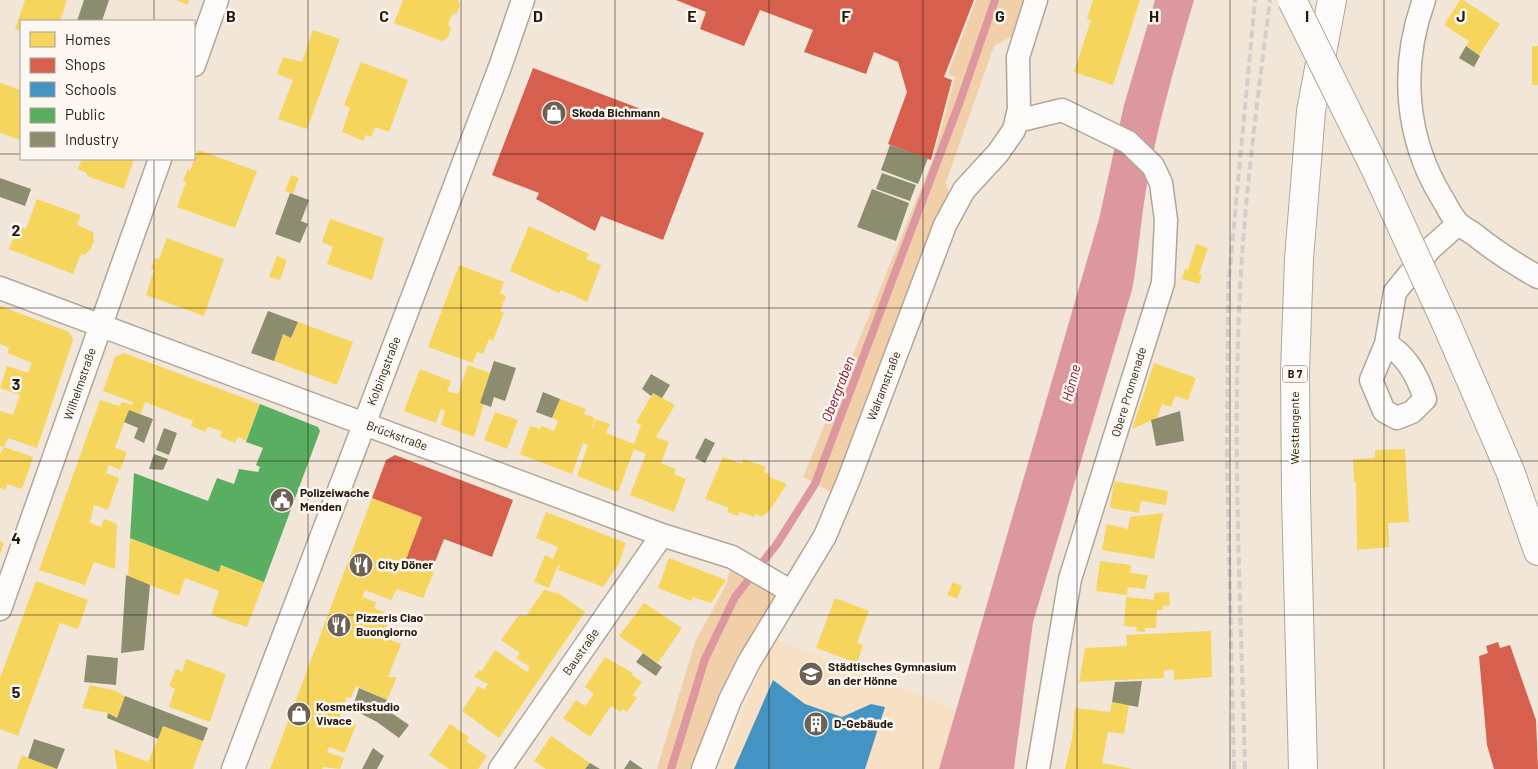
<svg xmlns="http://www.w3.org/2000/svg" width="1538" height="769" font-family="Barlow,sans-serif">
	<rect width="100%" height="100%" fill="#f2e6d8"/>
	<path fill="#f8e0c5" d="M773 638 957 710 939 769H719Z"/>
	<path fill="#f1d0a9" d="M976 0H1035L1026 29 994 46 946 182 952 204 841 498 803 477 933 159 955 77 948 74Z
		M732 557 790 591 703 769H657L695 642 727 583Z"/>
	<path fill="#dd989f" d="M1155 0H1194C1175 65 1156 129 1145 196 1140 227 1138 259 1132 290L1033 622 1014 769H939L1099 219 1124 105Z"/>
	<path fill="#f6d55c" d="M25 0H67L60 21H21V31L15 29Z
		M176 0H189L188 5Z
		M403 0H458L460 5 457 13 452 15 448 24 451 29 448 37 442 41 394 23Z
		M1093 0H1140L1113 85 1074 72 1091 20 1087 19Z
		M1460 0H1463L1500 24 1479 55 1466 46 1469 41 1444 25Z
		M313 30 340 39 307 129 278 119 293 80 277 74 283 57 302 62Z
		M1532 46H1538V85H1532Z
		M361 62 408 80 389 132 375 127 371 137 365 135 364 141 342 132 350 108 344 105Z
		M0 83 21 90V140L0 133Z
		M198 150 257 171 235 228 177 207 186 182 183 181 188 169 190 171Z
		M75 159H134L124 189 87 176V173L78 169 81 161Z
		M291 175 299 178 293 194 285 191Z
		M37 199 81 215 77 225 93 232 94 241 90 250 85 255 81 254 73 274 9 249 18 226 26 229Z
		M330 219 384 238 372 280 327 264 333 247 322 242Z
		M529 226 589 254 586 259 601 265 587 302 561 290 559 293 510 271Z
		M167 238 224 259 204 316 146 295 154 270 151 269 155 258 159 259Z
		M1196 244 1208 248 1199 274 1202 275 1199 284 1182 279 1185 269 1188 270Z
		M277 256 287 260 280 280 269 277Z
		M459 265 504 282 500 293 506 296 500 311 504 312 493 341 489 339 483 354 477 352 473 363 428 347Z
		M0 306 69 332 73 340 37 448 8 438 4 447 0 446V411L13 415 20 395 0 388 7 366 28 373 32 363 7 353 9 348 0 344Z
		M298 322 353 342 337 385 274 361 283 334 291 338Z
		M124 353 260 404 246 441 238 437 235 443 220 437 222 431 208 427 205 432 191 426 193 421 145 402 141 414 129 410 115 448 127 452 120 470 109 465 106 473 119 478 108 510 94 505 90 523 101 527 104 519 117 524 115 569 94 562 85 585 39 570 100 400 120 406 122 402 132 405 133 402 103 391 115 357Z
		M1154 363 1196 378 1188 400 1175 396 1171 407 1162 404 1157 418 1132 429Z
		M468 365 490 373 480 403 484 404 474 437 441 425 445 411 441 409 436 423 404 411 420 369 451 381 447 391 458 394Z
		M653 393 675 405 656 437 669 442 661 463 676 469 674 474 686 479 674 512 630 495 646 454 634 449 618 492 577 476 588 445 583 443 572 474 520 454 530 426 540 429 541 426 554 431 558 421 552 418 560 399 586 409 584 414 595 418 590 433 596 419 610 424 606 433 634 444 641 425 636 422Z
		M495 412 518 420 507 449 484 440Z
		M4 447 33 457 22 489 7 484 5 490 0 488V454Z
		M1405 449 1409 522 1388 523 1389 547 1357 550 1356 482H1354L1353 459 1375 458V450Z
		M723 457 742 464 743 459 766 467 764 472 770 474 769 477 787 484 770 510 762 517 755 514 754 517 740 512 738 516 727 512 729 508 705 499Z
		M1114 481 1168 491 1166 505 1141 501 1139 513 1110 508Z
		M372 498 422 517 405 562 434 572 423 598 397 589 391 600 365 590 362 597 376 602 374 608 391 615 383 637 401 644 388 677H397L387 700 356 686 351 698 347 697 340 716 356 725 345 753 329 747 327 752 344 758 340 769 323 767 322 769H270Z
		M546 512 626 543 619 563 603 587 558 570 560 566 558 565 549 588 534 582 545 555 553 559 558 547 536 538Z
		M1163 513 1154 559 1102 550 1107 524 1128 529 1130 517Z
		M130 538 219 572 221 565 264 582 247 627 211 615 219 591 185 578 179 596 128 577Z
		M0 541 4 543 0 554Z
		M669 558 726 580 711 603 693 597 691 601 658 588Z
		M1100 561 1131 565 1130 573 1148 575 1145 589 1128 587 1127 595 1096 591Z
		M36 581 88 600 78 629 60 623 18 736 0 729V678Z
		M953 582 962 586 957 599 947 595Z
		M544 590 560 594 585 612 499 738 462 711 478 686 484 690 488 684 474 677 479 670 482 671 495 650 527 672 530 667 516 658 520 653 501 640 519 615 526 616Z
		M1169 592 1170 605 1163 606V610H1157L1156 628H1145V632L1136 631 1137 627 1124 626 1126 597 1154 600V593Z
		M835 598 869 611 857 643 863 645 857 663 816 648Z
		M644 603 682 628 658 663 619 636Z
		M1211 631 1212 677 1174 680V670H1164V678L1079 682 1085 648 1127 646 1126 635Z
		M605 657 633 673 632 675 642 682 633 695 637 698 627 712 623 709 621 712 611 706 590 737 563 718 576 700 585 706 594 694 585 687Z
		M186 659 226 674 210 722 169 707 175 689 169 686 176 669 182 672Z
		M90 685 116 691 125 696 117 718 108 713 82 708Z
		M1112 702 1129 705 1124 734 1108 732 1102 763 1133 769H1065L1072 740 1075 708 1110 712Z
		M450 724 469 737 466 741 487 756 478 769H449L429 755Z
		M163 726 203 741 193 769H117L114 749 148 762Z
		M551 736 590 763 585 769H546L534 761Z
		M22 755 28 758 57 769H17Z"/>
	<path fill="#d6604d" d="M676 0H974L944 77 952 80 931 160 888 144 907 92 898 62 874 52 866 74 804 52 813 30 760 10 744 46 700 29 706 12Z
		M533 68 704 133 663 240 601 216 595 231 536 199 539 193 492 175Z
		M395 455 513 500 492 557 444 539 431 572 405 562 422 517 372 498 386 460Z
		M1498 642 1500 648 1510 645 1536 720 1538 769H1494L1487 745 1479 656 1488 653 1486 646Z"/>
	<path fill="#4393c3" d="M773 680 805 704 842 717 871 704 885 707 865 769H734Z"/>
	<path fill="#5aae61" d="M260 404 318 427 320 431 264 582 221 565 219 572 130 538 134 473 208 501 217 478 234 484 239 469 258 472 260 467 256 465 263 448 246 442Z"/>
	<path fill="#8c8c6e" d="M84 0H109L102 21H77Z
		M1466 46 1480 56 1474 67 1459 58Z
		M890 145 928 158 918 184 881 170Z
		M882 173 916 185 910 201 876 189Z
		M0 178 31 189 25 206 0 197Z
		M872 189 909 203 896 241 857 227Z
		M290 193 309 200 301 221 308 224 300 243 275 234Z
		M268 311 298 322 291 338 283 334 274 361 251 353Z
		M494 361 516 368 505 401 494 397 491 407 480 403Z
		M651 374 670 385 662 398 653 393 651 396 642 389Z
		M543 392 560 399 552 418 536 412Z
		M129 410 153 419 144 443 134 438 138 428 124 422Z
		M1180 411 1184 441 1156 446 1151 420Z
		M164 428 177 433 169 455 156 450Z
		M705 438 715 443 705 463 695 458Z
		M154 454 168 459 163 470 149 469Z
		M126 575 150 585 144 650 121 653Z
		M643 653 662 667 656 676 636 662Z
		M87 655 118 658 116 685 84 682Z
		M1142 681 1138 707 1112 702 1115 682Z
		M359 688 387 700 383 707 409 725 399 738 377 722 352 709Z
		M125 696 208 728 203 741 163 726 158 739 107 718 108 713 117 718Z
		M34 739 65 749 57 769 28 758Z
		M373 748 384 756 377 769H362Z
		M630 760 643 769H624Z
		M590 763 600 769H585Z"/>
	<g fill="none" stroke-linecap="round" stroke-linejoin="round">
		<path stroke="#dd989f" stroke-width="8" d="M671 769 705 659 735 597 777 544 815 484 959 104 995 0"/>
		<defs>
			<path id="minor" d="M1424 0C1400 66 1405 138 1442 198 1447 206 1452 218 1459 224 1463 228 1470 231 1475 235 1495 251 1515 264 1538 277
				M194 65 217 0
				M1017 121 1062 110 1128 142 1153 166 1161 183 1166 220 1163 283 1070 579 1038 769
				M0 288 662 535 732 557 790 591
				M1386 344C1407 355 1418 377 1425 399L1412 412 1397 418 1384 411 1371 380 1386 344 1395 292 1430 249 1458 224
				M0 609 160 159
				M233 769 500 67 523 0
				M500 769 662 535
				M703 769 730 700 749 662 825 536 849 479 945 225 964 190 998 153 1014 130 1019 109 1018 57 1036 0"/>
			<path id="tertiary" d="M1446 323 1510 471 1538 551"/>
			<path id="primary" d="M1303 769 1296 496 1295 371 1299 259 1311 111 1332 0"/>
		</defs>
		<use href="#minor" stroke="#b1a69a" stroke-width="25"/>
		<use href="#tertiary" stroke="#b1a69a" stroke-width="30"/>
		<use href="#primary" stroke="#b1a69a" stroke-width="30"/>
		<use href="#minor" stroke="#fdfbf9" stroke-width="22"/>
		<use href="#tertiary" stroke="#fdfbf9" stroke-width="28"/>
		<use href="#primary" stroke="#fdfbf9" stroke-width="28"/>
		<path stroke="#d2ceca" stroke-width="4" stroke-dasharray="8 4" stroke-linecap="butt" d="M1234 769 1227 462 1228 289 1255 0
			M1245 769C1241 609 1232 449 1240 289 1245 192 1258 96 1270 0"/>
		<defs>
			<path id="tertiary-bridge" d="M1292 0 1374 166 1446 323"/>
		</defs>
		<use href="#tertiary-bridge" stroke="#b1a69a" stroke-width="30" stroke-linecap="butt"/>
		<use href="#tertiary-bridge" stroke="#fdfbf9" stroke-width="28"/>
	</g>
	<path fill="none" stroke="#241a0f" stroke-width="1" stroke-opacity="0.55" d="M154 0V21M308 0V769M461 0V769M615 0V769M769 0V769M923 0V769M1077 0V769M1230 0V769M1384 0V769M0 154H21M194 154H1538M154 159V769M0 308H1538M0 461H1538M0 615H1538"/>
	<defs>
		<symbol id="shop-disc" viewBox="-11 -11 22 22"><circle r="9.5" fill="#6c6155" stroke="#fcf7f0"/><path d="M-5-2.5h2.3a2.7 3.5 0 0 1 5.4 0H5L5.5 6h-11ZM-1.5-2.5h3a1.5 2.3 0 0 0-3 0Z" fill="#fff"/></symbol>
		<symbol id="civic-disc" viewBox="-11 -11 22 22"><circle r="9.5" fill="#6c6155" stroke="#fcf7f0"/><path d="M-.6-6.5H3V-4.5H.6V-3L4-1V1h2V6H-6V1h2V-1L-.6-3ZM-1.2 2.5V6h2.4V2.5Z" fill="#fff"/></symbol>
		<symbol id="restaurant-disc" viewBox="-11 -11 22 22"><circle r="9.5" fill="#6c6155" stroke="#fcf7f0"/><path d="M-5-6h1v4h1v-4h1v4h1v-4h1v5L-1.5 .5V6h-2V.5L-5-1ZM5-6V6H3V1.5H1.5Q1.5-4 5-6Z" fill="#fff"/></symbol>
		<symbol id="school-disc" viewBox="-11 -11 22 22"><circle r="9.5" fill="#6c6155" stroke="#fcf7f0"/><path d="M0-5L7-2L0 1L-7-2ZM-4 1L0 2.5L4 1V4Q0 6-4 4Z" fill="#fff"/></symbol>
		<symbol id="building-disc" viewBox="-11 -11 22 22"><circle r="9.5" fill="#6c6155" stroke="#fcf7f0"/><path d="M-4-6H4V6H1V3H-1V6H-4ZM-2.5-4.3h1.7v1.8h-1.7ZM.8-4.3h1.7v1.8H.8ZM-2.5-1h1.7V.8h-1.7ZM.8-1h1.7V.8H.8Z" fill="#fff"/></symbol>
	</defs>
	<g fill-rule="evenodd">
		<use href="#shop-disc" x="540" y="99" width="28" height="28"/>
		<use href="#civic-disc" x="268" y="486" width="28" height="28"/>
		<use href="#restaurant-disc" x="347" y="551" width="28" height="28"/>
		<use href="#restaurant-disc" x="325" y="611" width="28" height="28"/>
		<use href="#school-disc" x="797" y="660" width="28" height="28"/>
		<use href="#shop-disc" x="285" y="700" width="28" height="28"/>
		<use href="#building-disc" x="802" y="710" width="28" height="28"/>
	</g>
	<g text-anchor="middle" stroke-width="5" stroke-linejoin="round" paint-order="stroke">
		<rect fill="#fcf7f0" stroke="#655c52" stroke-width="1" x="1282.5" y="365.5" width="25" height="17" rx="4"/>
		<g font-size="11" font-weight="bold" fill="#241a0f">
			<text x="1295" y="378">B 7</text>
		</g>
		<g font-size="12" font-weight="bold" fill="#241a0f" stroke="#fcf7f0" text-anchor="start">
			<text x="572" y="117">Skoda Bichmann</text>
			<text x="300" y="497">Polizeiwache<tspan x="300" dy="14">Menden</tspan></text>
			<text x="378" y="569">City Döner</text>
			<text x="356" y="622">Pizzeris Ciao<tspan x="356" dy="14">Buongiorno</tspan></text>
			<text x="828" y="671">Städtisches Gymnasium<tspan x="828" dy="14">an der Hönne</tspan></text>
			<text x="316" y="711">Kosmetikstudio<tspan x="316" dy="14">Vivace</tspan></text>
			<text x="834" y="728">D-Gebäude</text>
		</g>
		<g font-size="12" fill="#241a0f" stroke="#fcf7f0">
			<text transform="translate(384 371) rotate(-69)" y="4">Kolpingstraße</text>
			<text transform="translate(80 384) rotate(-71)" y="4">Wilhelmstraße</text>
			<text transform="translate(884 386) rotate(-69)" y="4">Walramstraße</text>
			<text transform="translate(1129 392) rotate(-73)" y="4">Obere Promenade</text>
			<text transform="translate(1295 428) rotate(-90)" y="4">Westtangente</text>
			<text transform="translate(397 436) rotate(20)" y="4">Brückstraße</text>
			<text transform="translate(581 652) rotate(-55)" y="4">Baustraße</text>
		</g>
		<g font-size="14" font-style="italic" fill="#841234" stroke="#fcf7f0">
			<text transform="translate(1071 383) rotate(-75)" y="5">Hönne</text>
			<text transform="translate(838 389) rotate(-69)" y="5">Obergraben</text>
		</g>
	</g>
	<g font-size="16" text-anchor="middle" font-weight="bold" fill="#241a0f" stroke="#fcf7f0" stroke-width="5" stroke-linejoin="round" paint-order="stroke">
		<text x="231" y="22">B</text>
		<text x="384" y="22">C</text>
		<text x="538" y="22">D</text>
		<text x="692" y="22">E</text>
		<text x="846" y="22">F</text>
		<text x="1000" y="22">G</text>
		<text x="1154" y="22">H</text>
		<text x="1307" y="22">I</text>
		<text x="1461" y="22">J</text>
		<text x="16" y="236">2</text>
		<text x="16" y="390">3</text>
		<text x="16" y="544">4</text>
		<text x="16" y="698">5</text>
	</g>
	<rect x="20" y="20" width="175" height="140" fill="#fcf7f0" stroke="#a69f96"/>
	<rect x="30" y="32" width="25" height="15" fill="#f6d55c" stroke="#a69f96"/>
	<text x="65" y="45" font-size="15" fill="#241a0f">Homes</text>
	<rect x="30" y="58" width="25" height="15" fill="#d6604d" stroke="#a69f96"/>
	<text x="65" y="70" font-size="15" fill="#241a0f">Shops</text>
	<rect x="30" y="82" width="25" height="15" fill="#4393c3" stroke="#a69f96"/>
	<text x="65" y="95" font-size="15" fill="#241a0f">Schools</text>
	<rect x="30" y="108" width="25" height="15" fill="#5aae61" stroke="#a69f96"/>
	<text x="65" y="120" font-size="15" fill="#241a0f">Public</text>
	<rect x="30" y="132" width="25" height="15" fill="#8c8c6e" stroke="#a69f96"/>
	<text x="65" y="145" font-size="15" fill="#241a0f">Industry</text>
</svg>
